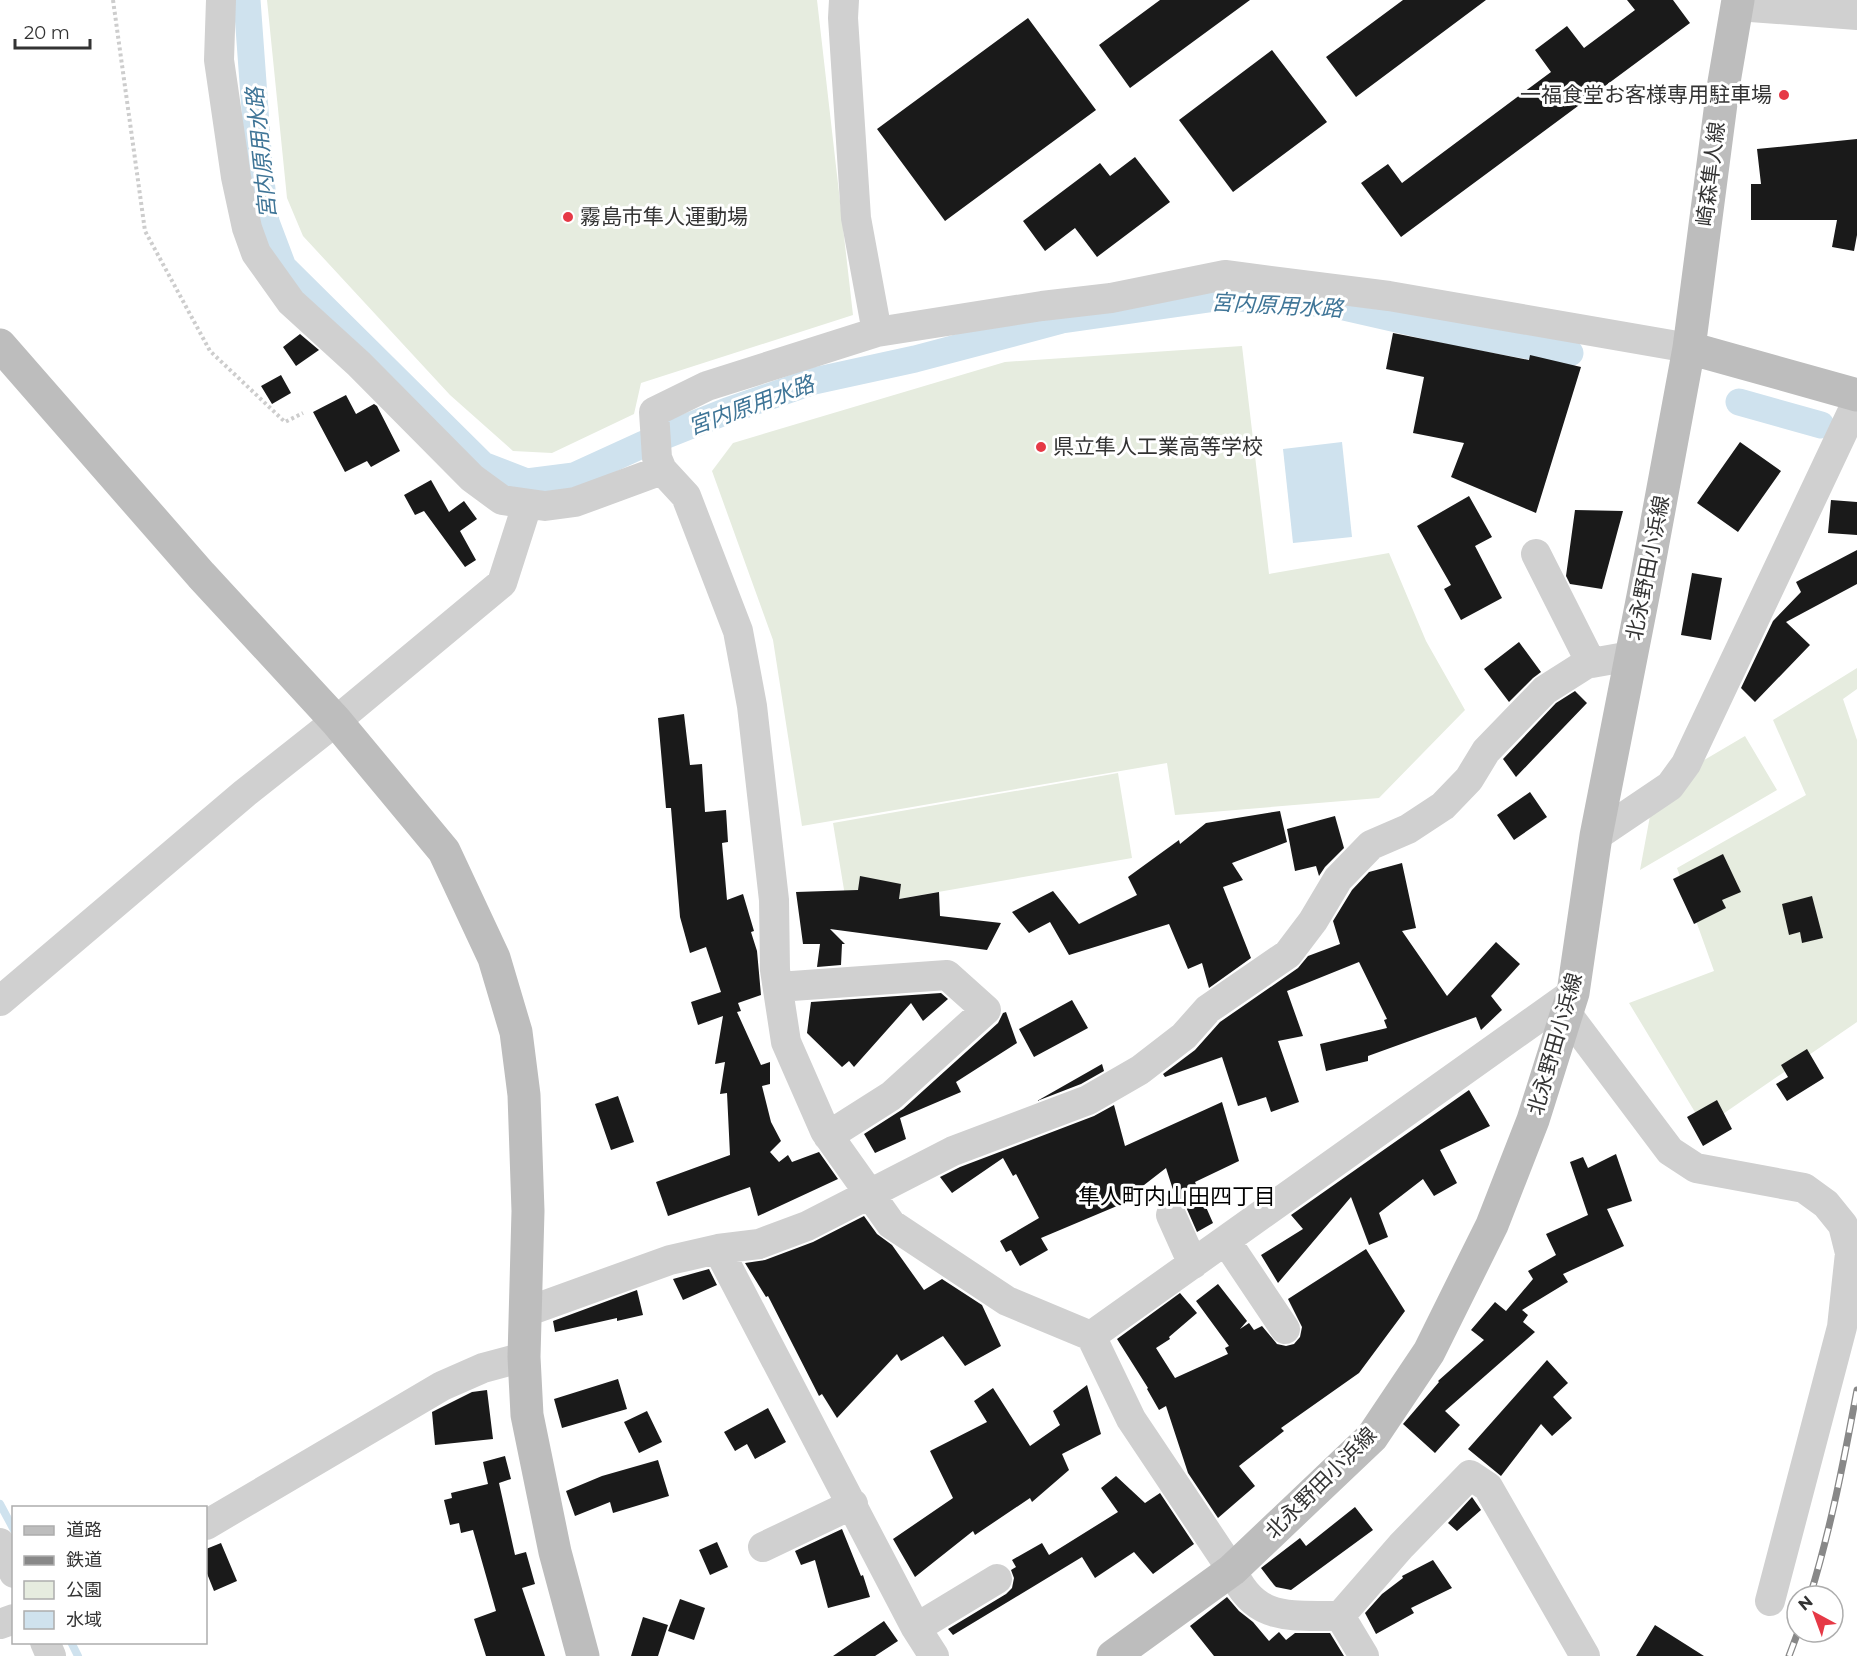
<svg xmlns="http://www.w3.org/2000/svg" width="1857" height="1656" font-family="Montserrat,'Noto Sans JP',sans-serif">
	<rect width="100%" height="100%" fill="#fff"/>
	<path fill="#e6ecdf" d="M267 0H817L853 315 641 383 634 414 552 453 513 451 450 395 303 236 287 198Z
		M1242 346 1269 574 1389 553 1426 641 1465 710 1379 798 1175 815 1167 763 802 826 773 640 712 471 733 443 1005 362Z
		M1857 668V689L1843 699 1857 740V1022L1704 1127 1629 1003 1714 971 1677 868 1806 795 1773 720Z
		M1745 736 1777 790 1640 870 1655 789Z
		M1118 773 1132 858 847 908 833 823Z"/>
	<path fill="#cfe2ee" d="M1342 442 1352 537 1293 543 1283 449Z"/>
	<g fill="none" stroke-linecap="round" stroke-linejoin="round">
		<path stroke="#cfe2ee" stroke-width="8" d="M0 1504 14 1530
			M71 1642 78 1656"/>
		<path stroke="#cfe2ee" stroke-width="27" d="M247 0 259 165 266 222 283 267 483 465 527 482 574 476 644 444 727 411 814 381 915 359 1062 320 1223 297 1331 304 1463 334 1570 353
			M1739 402 1821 425"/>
	</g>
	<path fill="#1a1a1a" d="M1160 0H1250L1130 88 1099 45Z
		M1403 0H1486L1356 97 1326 57Z
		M1627 0H1673L1690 23 1401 237 1361 183 1388 164 1402 183 1551 72 1535 50 1567 26 1584 48 1635 10Z
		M1028 18 1096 110 945 221 877 129Z
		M1272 50 1327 122 1233 192 1179 120Z
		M1857 139V235L1854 251 1832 247 1837 220H1751V184H1761L1757 149Z
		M1135 157 1170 202 1097 257 1075 228 1045 251 1023 221 1100 163 1110 176Z
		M1393 333 1529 360 1530 355 1581 367 1536 513 1451 477 1464 443 1413 433 1424 377 1386 369Z
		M300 334 319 350 296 366 283 347Z
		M281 375 291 393 272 404 261 386Z
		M346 395 356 414 374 404 377 406 400 451 371 467 367 461 345 472 313 412Z
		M1740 442 1781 471 1738 532 1697 503Z
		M431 480 449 512 464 501 477 519 460 531 476 560 465 567 424 511 415 515 404 495Z
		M1469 496 1492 537 1475 546 1502 598 1461 620 1444 589 1451 585 1417 526Z
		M1831 500 1857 502V535L1828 533Z
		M1575 510 1623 511 1602 589 1570 584 1566 576Z
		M1857 550V584L1786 622 1810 645 1755 702 1741 688 1773 621 1801 592 1796 582Z
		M1692 573 1722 578 1711 640 1681 635Z
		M1519 642 1541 672 1533 678 1509 702 1484 669Z
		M1575 691 1587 703 1516 777 1503 759 1556 703Z
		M684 714 690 765 702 764 705 812 726 810 728 842 722 843 727 900 743 894 754 931 751 932 757 951 761 995 738 1003 741 1011 737 1012 761 1065 770 1062V1084L762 1086 771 1122 781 1141 770 1152 779 1162 788 1155 792 1162 819 1152 838 1179 758 1216 750 1187 668 1216 656 1182 730 1155 727 1093 720 1094 725 1062 715 1064 723 1016 698 1025 691 1002 721 992 706 947 690 953 680 917 671 808H666L658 718Z
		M1530 792 1547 817 1514 840 1497 815Z
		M1280 811 1287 842 1232 863 1243 880 1223 887 1251 958 1209 988 1202 963 1188 969 1169 924 1069 955 1050 922 1029 933 1012 912 1053 891 1079 924 1137 895 1128 877 1179 840 1180 844 1206 823Z
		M1335 816 1344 848 1325 867 1319 876 1316 866 1295 871 1287 829Z
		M1723 854 1741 892 1722 900 1726 908 1694 924 1673 879Z
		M1402 863 1416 928 1402 931 1447 996 1496 942 1520 964 1491 996 1502 1010 1481 1030 1476 1017 1368 1056V1061L1326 1071 1320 1044 1387 1028 1384 1020 1387 1019 1359 962 1287 991 1303 1036 1278 1041 1299 1102 1271 1112 1266 1097 1238 1106 1222 1057 1165 1077 1163 1074 1195 1050 1220 1022 1298 968 1308 956 1340 944 1333 921 1352 890 1369 872Z
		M860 876 901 884 899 899 939 892 940 916 1001 923 987 950 830 929 845 944H842L841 965 817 967 820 944H803L796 892 858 890Z
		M1812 896 1823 938 1802 943 1800 932 1789 935 1782 904Z
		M941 993 948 999 923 1021 911 1003 854 1067 849 1061 842 1067 807 1033 811 1002Z
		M1072 1000 1088 1028 1034 1057 1019 1029Z
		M1006 1012 1017 1043 956 1082 961 1092 900 1118 906 1139 875 1153 864 1134 903 1109 998 1023 1003 1013Z
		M1807 1049 1824 1078 1787 1101 1776 1084 1788 1077 1781 1065Z
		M1102 1064 1104 1071 1081 1084 1037 1101Z
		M1469 1090 1490 1126 1440 1150 1457 1183 1434 1196 1423 1179 1379 1213 1388 1237 1369 1245 1351 1197 1278 1283 1261 1255 1303 1229 1291 1215Z
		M618 1096 634 1142 611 1150 595 1104Z
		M1717 1100 1732 1129 1703 1146 1687 1117Z
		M1222 1102 1239 1161 1195 1182 1213 1223 1197 1232 1186 1207 1182 1201 1176 1199 1166 1168 1117 1206 1041 1238 1048 1250 1020 1266 1011 1250 1006 1252 1000 1241 1039 1218 1016 1174 1013 1176 1003 1158 952 1193 940 1177 960 1167 1094 1116 1114 1105 1125 1146Z
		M1616 1154 1632 1201 1607 1209 1624 1246 1563 1274 1568 1282 1522 1310 1528 1315 1523 1322 1535 1332 1445 1411 1460 1425 1435 1453 1403 1424 1439 1382 1438 1381 1484 1340 1471 1330 1495 1302 1506 1311 1533 1279 1528 1271 1556 1255 1546 1234 1588 1215 1570 1162 1583 1157 1588 1168Z
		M864 1216 877 1234 892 1245 924 1290 942 1279 982 1305 1001 1346 965 1366 943 1336 901 1361 897 1354 837 1418 822 1394 819 1396 768 1296 766 1297 745 1263 765 1260 813 1242Z
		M1366 1249 1405 1311 1359 1373 1281 1428 1284 1431 1239 1466 1255 1486 1218 1518 1188 1473 1166 1406 1159 1410 1147 1389 1148 1388 1117 1339 1180 1293 1197 1313 1169 1337 1170 1339 1156 1348 1175 1378 1228 1354 1225 1348 1229 1346 1196 1301 1218 1284 1247 1321 1240 1329 1249 1323 1254 1330 1262 1326 1277 1344 1286 1346 1294 1344 1300 1337 1302 1327 1288 1299Z
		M709 1269 717 1285 683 1300 673 1279Z
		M637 1290 643 1315 617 1321V1318L555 1332 553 1321Z
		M1547 1360 1568 1383 1553 1397 1572 1418 1552 1436 1541 1424 1501 1476 1468 1449Z
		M618 1379 627 1409 562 1428 554 1399Z
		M1087 1385 1101 1434 1062 1454 1069 1470 1032 1502 1030 1498 975 1535 973 1531 915 1577 893 1539 953 1498 930 1451 987 1422 974 1401 993 1388 1030 1446 1060 1425 1053 1411Z
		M487 1390 493 1439 435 1445 432 1412 472 1392Z
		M768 1408 786 1442 755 1459 747 1444 735 1451 724 1432Z
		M647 1411 662 1442 639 1453 624 1422Z
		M505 1456 511 1479 499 1483 515 1555 526 1552 535 1584 522 1588 545 1656H486L474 1619 496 1611 473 1530 461 1533 459 1523 450 1525 444 1500 452 1498 451 1493 488 1484 483 1462Z
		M658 1460 669 1496 613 1513 610 1502 575 1516 566 1491 602 1476Z
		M1116 1476 1145 1503 1160 1493 1194 1544 1153 1574 1134 1552 1095 1578 1082 1557 953 1635 948 1629 1006 1594 1012 1588 1014 1578 1011 1570 1016 1567 1012 1560 1042 1543 1049 1555 1118 1512 1101 1488Z
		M1472 1497 1481 1510 1457 1531 1448 1523Z
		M1355 1507 1373 1530 1291 1590 1276 1587 1274 1585 1261 1568 1300 1538 1306 1546Z
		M842 1529 861 1576 863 1575 870 1597 828 1608 815 1560 801 1565 795 1551Z
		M717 1542 728 1567 710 1575 699 1550Z
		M221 1543 237 1581 214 1591 206 1571V1549Z
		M1433 1560 1452 1588 1411 1608 1414 1613 1376 1634 1365 1613 1382 1594 1403 1578 1402 1576Z
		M1227 1597 1239 1611 1253 1622 1269 1641 1279 1632 1286 1640 1295 1633H1330L1344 1656H1214L1190 1626Z
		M680 1599 705 1608 694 1640 668 1631Z
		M643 1617 668 1625 658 1656H631Z
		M884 1621 898 1641 875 1656H833Z
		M1655 1625 1704 1656H1636Z"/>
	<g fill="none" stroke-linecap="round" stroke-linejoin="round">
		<path stroke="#cdcdcd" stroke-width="4" stroke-dasharray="3 3" stroke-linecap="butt" d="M113 0 145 231 210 351 285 422 303 413"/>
		<path stroke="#d0d0d0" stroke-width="30" d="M221 0 219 60 236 177 247 228 256 253 291 302 359 364 472 478 502 500 545 506 575 502 662 470
			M844 0 843 18 856 218 877 332
			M1737 6 1857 15
			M1536 554 1591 663
			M1596 836 1670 786 1686 764 1857 402
			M778 987 947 975 986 1010 891 1096 828 1136
			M0 1001 245 793 336 721 502 583 527 505
			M1567 1014 1670 1151 1696 1168 1804 1188 1826 1204 1843 1225 1850 1253 1842 1327 1770 1601
			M1171 1215 1193 1264
			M1226 1241 1285 1329
			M718 1249 916 1628 934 1656
			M526 1312 670 1260 718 1249 759 1244 807 1226 953 1151 1088 1100 1140 1070 1184 1036 1208 1009 1288 954 1313 921 1338 879 1371 845 1408 829 1443 806 1469 779 1486 751 1545 690 1586 664 1631 656
			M1091 1336 1573 993
			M206 1525 442 1386 483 1368 524 1357
			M0 1543 14 1573
			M763 1547 853 1504
			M1340 1616 1401 1546 1470 1475 1488 1487 1585 1656
			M0 1624 14 1619
			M916 1628 997 1579
			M45 1642 51 1656
			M1364 1656 1340 1616C1291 1615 1255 1623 1232 1570L1131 1419 1091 1336 1007 1301 891 1224 825 1131 786 1042 775 970 774 900 752 706 738 631 686 496 662 470 657 458 654 412 707 386 877 332 1042 306 1111 298 1225 275 1389 296 1689 348"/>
		<path stroke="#bdbdbd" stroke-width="33" d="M0 345 201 575 336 721 444 851 494 958 516 1032 524 1095 528 1211 524 1357 527 1415 555 1552 583 1656
			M1689 348 1857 395
			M1113 1656 1232 1570 1372 1437 1429 1352 1492 1225 1533 1120 1573 993 1596 836 1644 591 1689 348 1723 88 1738 0"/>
		<defs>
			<path id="rail" d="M1810 1596C1831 1528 1844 1460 1857 1390
				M1789 1656 1798 1632"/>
		</defs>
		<use href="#rail" stroke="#888" stroke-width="7"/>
		<use href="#rail" stroke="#fff" stroke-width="4.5" stroke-dasharray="14" stroke-linecap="butt"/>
	</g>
	<g fill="#e63946" stroke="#fff" stroke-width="2">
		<circle cx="1784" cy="95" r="6"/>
		<circle cx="568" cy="217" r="6"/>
		<circle cx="1041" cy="447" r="6"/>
	</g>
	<g text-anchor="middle" stroke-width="6" stroke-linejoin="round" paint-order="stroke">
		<g font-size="21" fill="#333" stroke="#fff" text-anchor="start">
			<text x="1772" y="102" text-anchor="end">一福食堂お客様専用駐車場</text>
			<text x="580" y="224">霧島市隼人運動場</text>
			<text x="1053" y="454">県立隼人工業高等学校</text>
		</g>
		<g font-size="21" fill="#333" stroke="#fff">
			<text transform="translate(1711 174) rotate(-83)" y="7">崎森隼人線</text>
			<text transform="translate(1648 568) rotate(-79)" y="7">北永野田小浜線</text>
			<text transform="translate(1555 1044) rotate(-74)" y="7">北永野田小浜線</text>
			<text transform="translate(1321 1483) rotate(-45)" y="7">北永野田小浜線</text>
		</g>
		<g font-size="22" font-style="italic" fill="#3f7597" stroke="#fff">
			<text transform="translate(261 153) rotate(-96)" y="8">宮内原用水路</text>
			<text transform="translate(1277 305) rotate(3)" y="8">宮内原用水路</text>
			<text transform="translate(751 405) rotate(-20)" y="8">宮内原用水路</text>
		</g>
		<g font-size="22" fill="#000" stroke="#fff">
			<text x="1177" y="1204">隼人町内山田四丁目</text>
		</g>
	</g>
	<rect x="12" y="1506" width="195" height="138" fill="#ffffff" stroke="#adadad" stroke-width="1.5"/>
	<rect x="24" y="1526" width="30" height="9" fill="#bdbdbd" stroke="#adadad" stroke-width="1.5"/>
	<text x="66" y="1536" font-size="18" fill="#333333">道路</text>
	<rect x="24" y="1556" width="30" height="9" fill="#888888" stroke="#adadad" stroke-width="1.5"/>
	<text x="66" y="1566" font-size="18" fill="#333333">鉄道</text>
	<rect x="24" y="1581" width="30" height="18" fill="#e6ecdf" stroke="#adadad" stroke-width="1.5"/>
	<text x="66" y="1596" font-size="18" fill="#333333">公園</text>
	<rect x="24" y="1611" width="30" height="18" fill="#cfe2ee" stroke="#adadad" stroke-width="1.5"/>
	<text x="66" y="1626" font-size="18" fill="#333333">水域</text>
	<g transform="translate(1815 1614) rotate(319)"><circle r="28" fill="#ffffff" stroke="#adadad" stroke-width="1.5"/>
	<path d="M0-4.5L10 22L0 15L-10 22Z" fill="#e63946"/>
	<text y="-9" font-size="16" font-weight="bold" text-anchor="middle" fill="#333333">N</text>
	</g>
	<path d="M15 39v9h75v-9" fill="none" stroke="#333333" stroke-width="3"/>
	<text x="24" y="39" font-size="18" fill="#333333" stroke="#ffffff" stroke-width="4.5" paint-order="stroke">20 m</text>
</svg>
